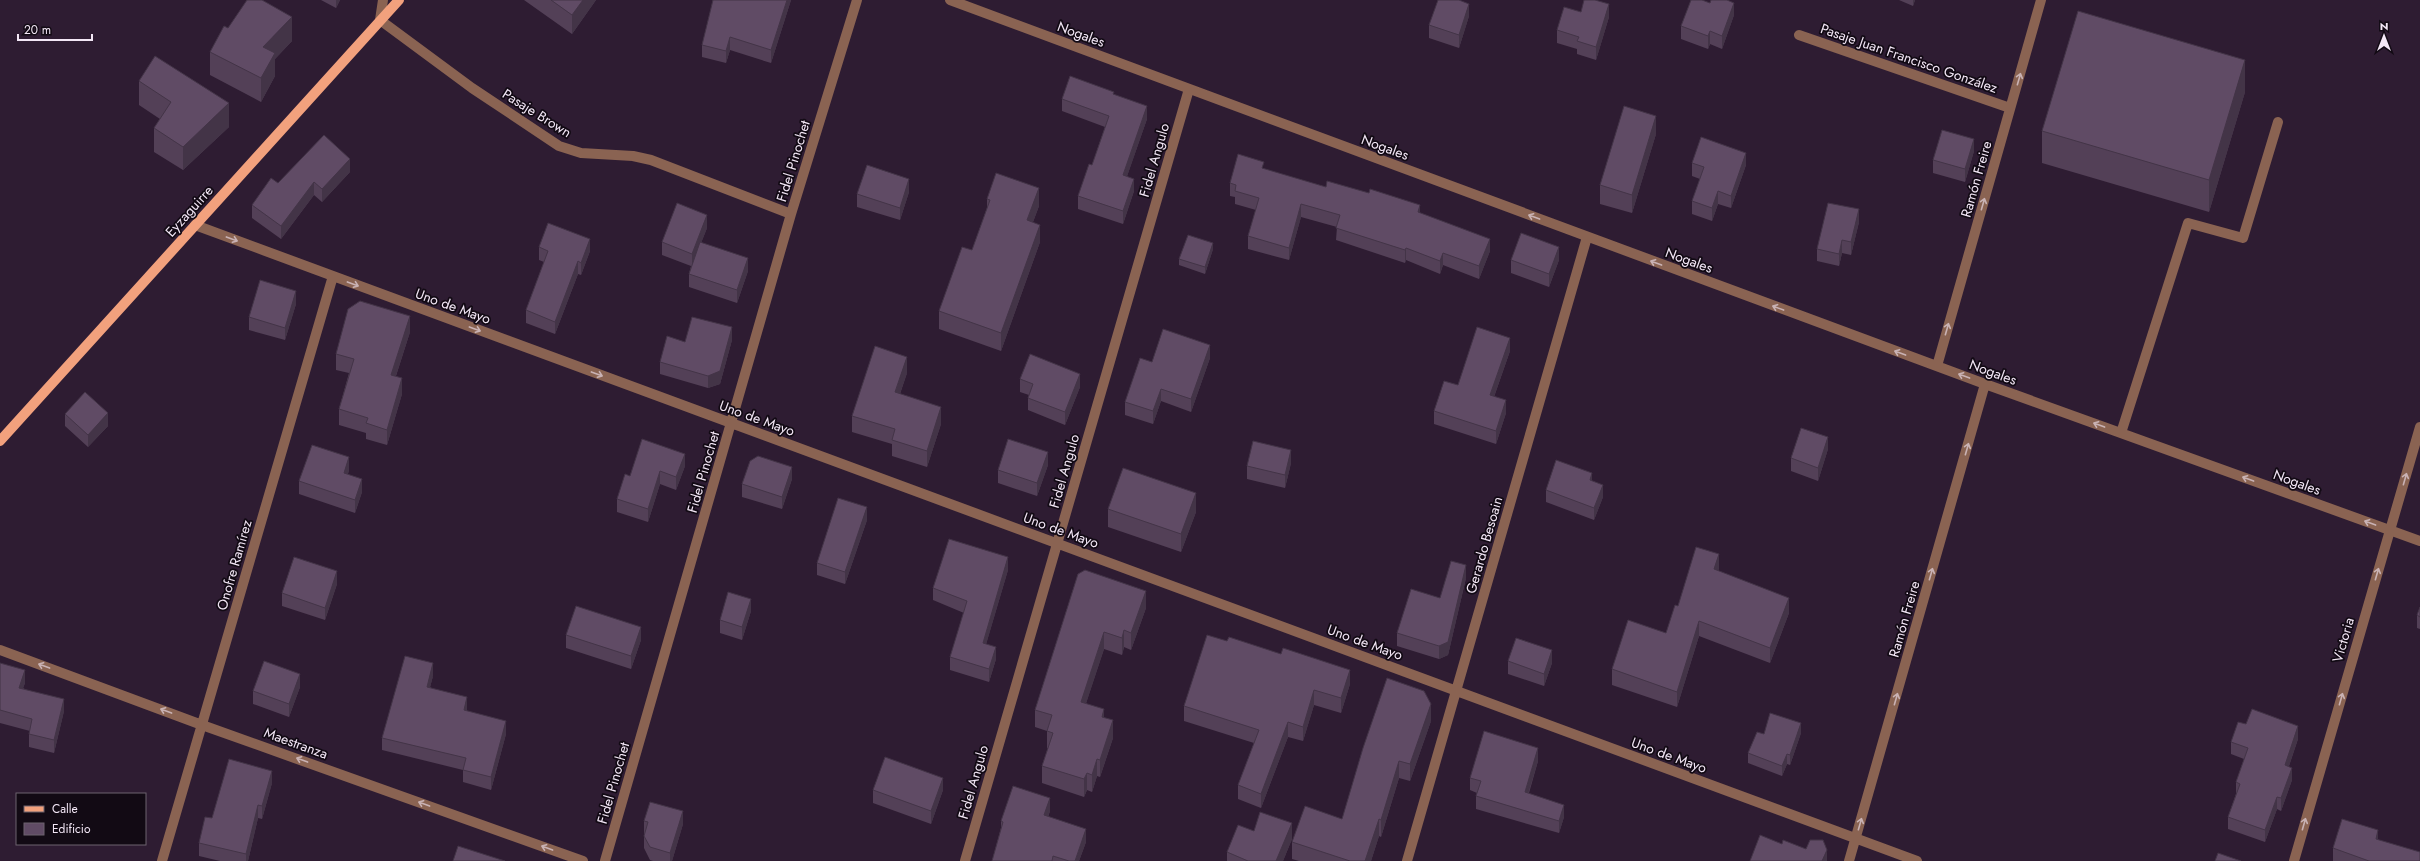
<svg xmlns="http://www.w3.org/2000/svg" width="2420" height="861" font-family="Jost,sans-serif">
	<rect width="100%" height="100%" fill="#2e1c32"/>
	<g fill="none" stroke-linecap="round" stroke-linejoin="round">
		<path stroke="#8a6352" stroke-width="10" d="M383 0 380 20 472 88 559 146 581 153 633 156 651 160 791 214
			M950 0 1985 384 2420 541
			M1799 35 2010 108
			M195 225 1917 861
			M1937 366 2041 0
			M2121 433 2188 223 2243 238 2278 122
			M0 650 202 725 583 861
			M162 861 333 276
			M605 861 791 214 857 0
			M965 861 1189 89
			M1407 861 1587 237
			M1849 861 1985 384
			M2294 861 2420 427"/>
		<path stroke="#f2a17d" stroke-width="10" d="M0 441 399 0"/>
	</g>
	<path fill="#534057" d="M321 0H340L336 8Z
		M524 0H596L572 34Z
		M713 0H791L771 63 730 50 726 63 702 57V45Z
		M1899 0H1915L1913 6Z
		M1581 12 1609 17 1596 60 1577 54V49L1557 43V30Z
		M1734 15 1722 49 1710 44 1708 49 1681 39V26Z
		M1469 16 1459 48 1429 38V25Z
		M228 28 292 41 275 59V76L261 102 210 75V52Z
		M139 81 229 127 183 170 154 152V128L160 119 139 105Z
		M2245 92 2209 212 2042 163V131Z
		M1114 95 1147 119 1127 176 1134 191 1123 224 1078 209V196L1092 165 1105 127 1062 111V99Z
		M1656 134 1632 213 1600 204V185Z
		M1974 151 1965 182 1933 173V160Z
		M1692 163 1746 165 1731 208 1718 204 1712 221 1692 214V201L1700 179 1692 176Z
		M1264 169 1326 187 1420 213 1490 251 1479 279 1443 265 1440 274 1406 260 1405 263 1336 240 1337 227 1301 217 1289 260 1248 249V236L1256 210 1235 204V197L1230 196V183Z
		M350 172 322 202 314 195 281 239 252 218V205L278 183Z
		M909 192 900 220 857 207V194Z
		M987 199 1039 206 1033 222 1040 242 1001 351 939 329V311L972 250 987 208Z
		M1859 222 1851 255 1842 253 1839 266 1817 261V249Z
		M707 228 701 243 748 271 737 303 689 287V274L691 266 662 255V242Z
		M539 247 590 251 581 275 578 274 555 334 526 323V310L544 262 539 260Z
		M1213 249 1205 274 1179 265V259Z
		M1511 260H1559L1549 287 1511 273Z
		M296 304 285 340 249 330V317Z
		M410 332 396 376 402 394 387 445 366 439V433L339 425V409L349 373 336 370V354Z
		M732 340 720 384 708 388 660 374V362L685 342Z
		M1510 351 1494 397 1506 413 1496 444 1434 424V411L1458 385Z
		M1210 358 1191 412 1161 401 1153 424 1125 415V402L1152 362Z
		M907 373 900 394 941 424 927 467 892 456V444L852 432V416Z
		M1020 379 1080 387 1065 425 1028 410V398L1029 395 1020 392Z
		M65 414 108 426 88 447 65 426Z
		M1828 449 1818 481 1791 471V458Z
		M1291 463 1285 488 1247 479V466Z
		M1048 465 1037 496 998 483V470Z
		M685 466 676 490 660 484 648 522 617 512V499L630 476Z
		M349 470 348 474 362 492 355 513 299 494V481Z
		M792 479 782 509 742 497V484Z
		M1592 481 1603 497 1594 520 1546 502V490Z
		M1108 509 1196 512 1181 552 1108 527Z
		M867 520 845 584 817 575V563Z
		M1719 569 1718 571 1789 613 1770 663 1699 636 1677 707 1612 685V669L1666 633 1678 606Z
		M1008 570 986 644 996 659 989 682 950 670V657L964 613 933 600V588Z
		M1078 574 1146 608 1131 650 1124 647 1122 655 1104 649 1086 703 1104 718 1113 738 1100 777 1097 776 1092 792 1087 790 1084 797 1042 783V766L1048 748H1047V731L1035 727V710Z
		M1466 578 1448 655 1439 659 1397 646V633Z
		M337 584 325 620 282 606V593Z
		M751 611 742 640 720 633V620Z
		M2417 615 2420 617V629L2417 628Z
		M566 635 641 640 631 669 566 648Z
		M1508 661 1552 663 1544 686 1508 674Z
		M0 663 25 683 23 688 64 711 54 753 29 747V734L30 731 0 723Z
		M433 676 430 687 467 710V711L506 734 491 790 463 782V770L382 750V738Z
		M1350 684 1341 713 1314 705 1303 741 1288 737 1261 808 1238 799V785L1254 743 1184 721V706Z
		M300 687 289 717 253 704V691Z
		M1431 721 1410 781 1399 778 1381 837 1379 836 1371 861H1299L1292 859V842L1342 819Z
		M2246 724 2298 739 2289 766 2292 780 2281 811 2277 809 2265 842 2228 829V817L2236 794V782L2244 759 2231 754V742Z
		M1801 733 1790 765 1787 764 1782 776 1748 763V753L1764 734Z
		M1538 761 1529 793 1564 817 1559 833 1476 809V796L1477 793 1470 790V778Z
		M272 783 262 819 258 818 248 861H220L199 856V843L212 818Z
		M873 790H943L931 824 873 803Z
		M1050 811 1048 817 1086 842 1079 861H992L1001 828V821Z
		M644 821 683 824 672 861H653L650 860 644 848Z
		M1254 831 1292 839 1283 861H1227V852Z
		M2378 840 2420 861H2333V848Z"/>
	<path fill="#433447" d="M336 0H340L336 8Z
		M583 0H596L572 34V15Z
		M787 0H791L771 63V50Z
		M1913 0H1915L1913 6Z
		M1734 3V15L1722 49V36Z
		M1469 4V16L1459 48V35Z
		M1609 4V17L1596 60V47Z
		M292 17V41L275 59V76L261 102V78L263 47Z
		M1710 31V44L1708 49V36Z
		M730 37V50L726 63V51Z
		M2245 60V92L2209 212V180Z
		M229 103V127L183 170V147Z
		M1147 106V119L1123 188V175Z
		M1656 116V134L1632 213V195Z
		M1974 139V151L1965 182V169Z
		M1746 153V165L1731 208V196Z
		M350 159V172L322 202V189Z
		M909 179V192L900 220V208Z
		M1134 179V191L1123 224V211Z
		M314 182V195L281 239V226Z
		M1039 188V206L1027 238V220Z
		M1718 191V204L1712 221V208Z
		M1301 204V217L1289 260V248Z
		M1420 205V217L1418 212Z
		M1859 209V222L1851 255V242Z
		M707 215V228L692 266V254Z
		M1040 225V242L1001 351V333Z
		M590 239V251L581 275V263Z
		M1490 239V251L1479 279V266Z
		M1842 240V253L1839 266V254Z
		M1213 243V249L1205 274V267Z
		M1559 247V260L1549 287V274Z
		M1406 248V260L1405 263V250Z
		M1443 253V265L1440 274V261Z
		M748 258V271L737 303V290Z
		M578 261V274L555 334V322Z
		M296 291V304L285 340V328Z
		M410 316V332L391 391V375Z
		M732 327V340L720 384 708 388V376Z
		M1510 338V351L1490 408V395Z
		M1210 345V358L1191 412V399Z
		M907 357V373L895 408V392Z
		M1080 374V387L1065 425V412Z
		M402 378V394L387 445V430Z
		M1161 389V401L1153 424V411Z
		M1506 400V413L1496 444V431Z
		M941 407V424L927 467V451Z
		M108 413V426L88 447V435Z
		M1828 437V449L1818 481V468Z
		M1291 450V463L1285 488V475Z
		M1048 452V465L1037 496V483Z
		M685 454V466L676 490V477Z
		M349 457V470L344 486V473Z
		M792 467V479L782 509V497Z
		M660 471V484L648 522V509Z
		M1592 473V486L1590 480Z
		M362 479V492L355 513V500Z
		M1603 485V497L1594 520V508Z
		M1196 493V512L1181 552V534Z
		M867 507V520L845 584V572Z
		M1719 554V569L1714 584V569Z
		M1008 557V570L983 655V643Z
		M1466 565V578L1448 655 1439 659V646Z
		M337 571V584L325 620V608Z
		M1146 591V608L1131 650V633Z
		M1789 598V613L1770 663V648Z
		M751 599V611L742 640V627Z
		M1699 621V636L1677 707V692Z
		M641 627V640L631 669V656Z
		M1124 630V647L1122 655V638Z
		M1104 632V649L1081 719V702Z
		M996 647V659L989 682V669Z
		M1552 650V663L1544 686V674Z
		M433 663V676L427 699V687Z
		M25 670V683L19 700V688Z
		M1350 670V684L1341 713V698Z
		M300 674V687L289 717V704Z
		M1314 690V705L1303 741V727Z
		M467 697V710L464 723V710Z
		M64 699V711L54 753V740Z
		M1431 704V721L1410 781V764Z
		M1104 709V726L1102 717Z
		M1113 720V738L1100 777V760Z
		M506 721V734L491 790V777Z
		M1288 722V737L1261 808V794Z
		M1801 723V733L1790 765V755Z
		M2298 726V739L2285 778V765Z
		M1538 748V761L1525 804V792Z
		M1787 754V764L1782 776V766Z
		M1097 759V776L1092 792V775Z
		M1399 761V778L1381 837V820Z
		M2292 768V780L2281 811V798Z
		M272 771V783L262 819V806Z
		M1087 773V790L1084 797V779Z
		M943 778V790L931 824V811Z
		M2277 797V809L2265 842V830Z
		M1050 798V811L1044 828V815Z
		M258 805V818L248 861H246V854Z
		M1564 805V817L1559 833V821Z
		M683 811V824L672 861H670V853Z
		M1379 819V836L1371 861H1365Z
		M1292 823V839L1283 861H1276Z
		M1086 829V842L1079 861H1075Z
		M2378 830V849L2376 839Z
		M1827 850V861H1822Z"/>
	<path fill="#604b65" stroke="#433447" d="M247 0H262L292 17 263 47 275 53 261 78 210 52 224 26 228 28Z
		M551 0H583L572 15Z
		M713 0H787L771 50 730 37 726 51 702 45Z
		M1438 0H1459L1469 4 1459 35 1429 25Z
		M1584 0H1595L1609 4 1596 47 1577 41 1579 37 1557 30 1564 7 1581 12Z
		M1691 0H1702L1710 3 1711 0H1727L1734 3 1722 36 1710 31 1708 36 1681 26Z
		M2078 11 2245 60 2209 180 2042 131Z
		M155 56 229 103 183 147 154 128 171 102 139 81Z
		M1070 76 1114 92 1113 94 1147 106 1123 175 1134 179 1123 211 1078 196 1089 164 1092 165 1109 116 1062 99Z
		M1624 106 1656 116 1632 195 1600 185Z
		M1942 130 1974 139 1965 169 1933 160Z
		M324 135 350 159 322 189 314 182 281 226 252 205 271 178 278 183Z
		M1701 137 1746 153 1731 196 1718 191 1712 208 1692 201 1704 167 1692 163Z
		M1238 154 1264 162 1262 168 1326 187 1327 181 1369 193 1370 189 1420 205 1418 212 1490 239 1479 266 1443 253 1440 261 1406 248 1405 250 1336 228 1340 215 1301 204 1289 248 1248 236 1259 198 1235 191 1236 185 1230 183Z
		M867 165 909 179 900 208 857 194Z
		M996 173 1039 188 1027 220 1040 225 1001 333 939 311 962 247 972 250 990 200 987 199Z
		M677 203 707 215 692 254 662 242Z
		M1828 203 1859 209 1851 242 1842 240 1839 254 1817 249Z
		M548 223 590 239 581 263 578 261 555 322 526 310 548 251 539 247Z
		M1521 233 1559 247 1549 274 1511 260Z
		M1188 235 1213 243 1205 267 1179 259Z
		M700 242 748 258 737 290 689 274Z
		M260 280 296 291 285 328 249 317Z
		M360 301 410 316 391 375 402 378 387 430 366 423 368 418 339 409 354 359 336 354 348 309Z
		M692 317 732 327 720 371 708 376 660 362 667 336 685 342Z
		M1477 327 1510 338 1490 395 1506 400 1496 431 1434 411 1444 381 1458 385Z
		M1163 329 1210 345 1191 399 1161 389 1153 411 1125 402 1140 358 1152 362Z
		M875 346 907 357 895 392 941 407 927 451 892 440 895 429 852 416Z
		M1030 354 1080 374 1065 412 1028 398 1033 384 1020 379Z
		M85 392 108 413 88 435 65 414Z
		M1801 428 1828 437 1818 468 1791 458Z
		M642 439 685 454 676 477 660 471 648 509 617 499 625 474 630 476Z
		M1008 439 1048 452 1037 483 998 470Z
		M1253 441 1291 450 1285 475 1247 466Z
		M312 445 349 457 344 473 362 479 355 500 299 481Z
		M758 456 792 467 782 497 742 484 750 461Z
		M1556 460 1592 473 1590 480 1603 485 1594 508 1546 490Z
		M1123 468 1196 493 1181 534 1108 509Z
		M838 498 867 507 845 572 817 563Z
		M949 539 1008 557 983 643 996 647 989 669 950 657 967 601 933 588Z
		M1696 547 1719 554 1714 569 1789 598 1770 648 1699 621 1677 692 1612 669 1628 620 1666 633 1675 605 1678 606Z
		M294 557 337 571 325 608 282 593Z
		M1451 561 1466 565 1448 642 1439 646 1397 633 1411 589 1440 598Z
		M1085 570 1146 591 1131 633 1124 630 1122 638 1104 632 1081 702 1104 709 1102 717 1113 720 1100 760 1097 759 1092 775 1087 773 1084 779 1042 766 1053 733 1047 731 1052 715 1035 710 1078 574Z
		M728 592 751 599 742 627 720 620Z
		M576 606 641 627 631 656 566 635Z
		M2420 607V617L2417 615Z
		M1207 635 1227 641 1229 637 1281 654 1283 648 1350 670 1341 698 1314 690 1303 727 1288 722 1261 794 1238 785 1259 730 1184 706Z
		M1516 638 1552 650 1544 674 1508 661Z
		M405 656 433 663 427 687 467 697 464 710 506 721 491 777 463 770 466 758 382 738Z
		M264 661 300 674 289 704 253 691Z
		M0 663 25 670 19 688 64 699 54 740 29 734 32 719 0 710Z
		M1387 678 1424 691 1431 704 1410 764 1399 761 1381 820 1379 819 1365 861H1350L1292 842 1305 806 1342 819 1363 748Z
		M2252 709 2298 726 2285 765 2292 768 2281 798 2277 797 2265 830 2228 817 2240 784 2236 782 2248 748 2231 742 2238 722 2246 724Z
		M1770 713 1801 723 1790 755 1787 754 1782 766 1748 753 1757 732 1764 734Z
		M1484 731 1538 748 1525 792 1564 805 1559 821 1476 796 1481 781 1470 778Z
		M885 757 943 778 931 811 873 790Z
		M229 759 272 771 262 806 258 805 246 854 199 843 205 817 212 818Z
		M1013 786 1050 798 1044 815 1086 829 1075 861H1069L1053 856 1052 861H992L1003 822 1001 821Z
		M650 802 683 811 670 853 650 847 644 836 648 822 644 821Z
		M1260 812 1292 823 1276 861H1248L1227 852 1238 825 1254 831Z
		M2342 819 2378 830 2376 839 2420 852V861H2369L2333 848Z
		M1760 835 1782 844 1783 840 1806 849 1810 840H1823L1827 850 1822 861H1750Z
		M458 846 505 861H453Z
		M2218 853 2241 861H2215Z"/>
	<defs><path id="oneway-shaft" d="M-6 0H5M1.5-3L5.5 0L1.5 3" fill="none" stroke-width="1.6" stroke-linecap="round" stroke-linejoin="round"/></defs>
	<g stroke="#c9b2b4">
		<use href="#oneway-shaft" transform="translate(2019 79) rotate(-74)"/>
		<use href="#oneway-shaft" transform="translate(1983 204) rotate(-74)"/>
		<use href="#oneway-shaft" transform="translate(1534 217) rotate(-160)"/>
		<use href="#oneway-shaft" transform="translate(232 239) rotate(20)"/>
		<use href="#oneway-shaft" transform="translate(1656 263) rotate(-160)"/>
		<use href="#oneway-shaft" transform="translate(353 284) rotate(20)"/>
		<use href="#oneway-shaft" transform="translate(1778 308) rotate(-160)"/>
		<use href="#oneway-shaft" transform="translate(475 329) rotate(20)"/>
		<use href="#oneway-shaft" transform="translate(1947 329) rotate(-74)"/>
		<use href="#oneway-shaft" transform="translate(1900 353) rotate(-160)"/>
		<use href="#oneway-shaft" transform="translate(597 374) rotate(20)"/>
		<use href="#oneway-shaft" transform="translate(1964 376) rotate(-160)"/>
		<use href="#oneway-shaft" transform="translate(2099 425) rotate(-160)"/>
		<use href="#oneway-shaft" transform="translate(1967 449) rotate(-74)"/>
		<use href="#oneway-shaft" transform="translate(2248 479) rotate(-160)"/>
		<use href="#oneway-shaft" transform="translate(2405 479) rotate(-74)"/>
		<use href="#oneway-shaft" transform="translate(2370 523) rotate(-160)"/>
		<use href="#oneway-shaft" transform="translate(1931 574) rotate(-74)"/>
		<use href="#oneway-shaft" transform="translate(2377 574) rotate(-74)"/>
		<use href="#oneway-shaft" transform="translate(44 666) rotate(-160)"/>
		<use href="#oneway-shaft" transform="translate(1896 699) rotate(-74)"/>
		<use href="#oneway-shaft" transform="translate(2341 699) rotate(-74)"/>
		<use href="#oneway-shaft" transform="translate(166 711) rotate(-160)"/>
		<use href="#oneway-shaft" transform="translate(302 760) rotate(-160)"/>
		<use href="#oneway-shaft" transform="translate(424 804) rotate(-160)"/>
		<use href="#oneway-shaft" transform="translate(1860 824) rotate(-74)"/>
		<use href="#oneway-shaft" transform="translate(2304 824) rotate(-74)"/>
		<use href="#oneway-shaft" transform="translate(547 848) rotate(-160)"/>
	</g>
	<g text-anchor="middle" stroke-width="3.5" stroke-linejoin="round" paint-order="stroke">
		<g font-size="14" fill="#f3e7f6" stroke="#120a14">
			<text transform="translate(1081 34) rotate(20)" y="5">Nogales</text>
			<text transform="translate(1909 58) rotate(19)" y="5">Pasaje Juan Francisco González</text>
			<text transform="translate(537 113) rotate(32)" y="5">Pasaje Brown</text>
			<text transform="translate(1385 147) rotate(20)" y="5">Nogales</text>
			<text transform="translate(1154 160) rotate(-74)" y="5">Fidel Angulo</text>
			<text transform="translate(793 161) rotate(-73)" y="5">Fidel Pinochet</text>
			<text transform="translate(1976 179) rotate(-74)" y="5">Ramón Freire</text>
			<text transform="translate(189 211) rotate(-48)" y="5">Eyzaguirre</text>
			<text transform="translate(1689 260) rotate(20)" y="5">Nogales</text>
			<text transform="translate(453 306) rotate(20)" y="5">Uno de Mayo</text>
			<text transform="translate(1993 372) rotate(20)" y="5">Nogales</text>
			<text transform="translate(757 418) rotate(20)" y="5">Uno de Mayo</text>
			<text transform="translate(1064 471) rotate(-74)" y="5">Fidel Angulo</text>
			<text transform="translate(703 472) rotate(-74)" y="5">Fidel Pinochet</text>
			<text transform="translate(2297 482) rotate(20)" y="5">Nogales</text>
			<text transform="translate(1061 530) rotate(20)" y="5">Uno de Mayo</text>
			<text transform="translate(1484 545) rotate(-74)" y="5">Gerardo Besoain</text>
			<text transform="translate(234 565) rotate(-74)" y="5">Onofre Ramírez</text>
			<text transform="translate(1904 619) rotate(-74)" y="5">Ramón Freire</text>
			<text transform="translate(2343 640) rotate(-74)" y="5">Victoria</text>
			<text transform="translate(1365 642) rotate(20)" y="5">Uno de Mayo</text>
			<text transform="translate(296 743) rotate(20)" y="5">Maestranza</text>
			<text transform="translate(1669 755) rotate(20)" y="5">Uno de Mayo</text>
			<text transform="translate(973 782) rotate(-74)" y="5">Fidel Angulo</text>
			<text transform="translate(613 783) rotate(-74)" y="5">Fidel Pinochet</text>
		</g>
	</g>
	<rect x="16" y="793" width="130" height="52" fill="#120a14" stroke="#6c626e"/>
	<rect x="24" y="806" width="20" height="6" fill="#f2a17d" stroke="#6c626e"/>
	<text x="52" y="813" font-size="12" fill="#f3e7f6">Calle</text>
	<rect x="24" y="823" width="20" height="12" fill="#604b65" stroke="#6c626e"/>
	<text x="52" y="833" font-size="12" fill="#f3e7f6">Edificio</text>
	<g transform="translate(2384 36)" stroke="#120a14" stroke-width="3" paint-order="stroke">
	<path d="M0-3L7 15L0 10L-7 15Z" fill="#f3e7f6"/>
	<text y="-6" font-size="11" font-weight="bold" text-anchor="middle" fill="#f3e7f6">N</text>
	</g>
	<path d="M18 34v6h74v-6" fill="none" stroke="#f3e7f6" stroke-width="2"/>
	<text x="24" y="34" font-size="12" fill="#f3e7f6" stroke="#120a14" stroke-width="3" paint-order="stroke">20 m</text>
</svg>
